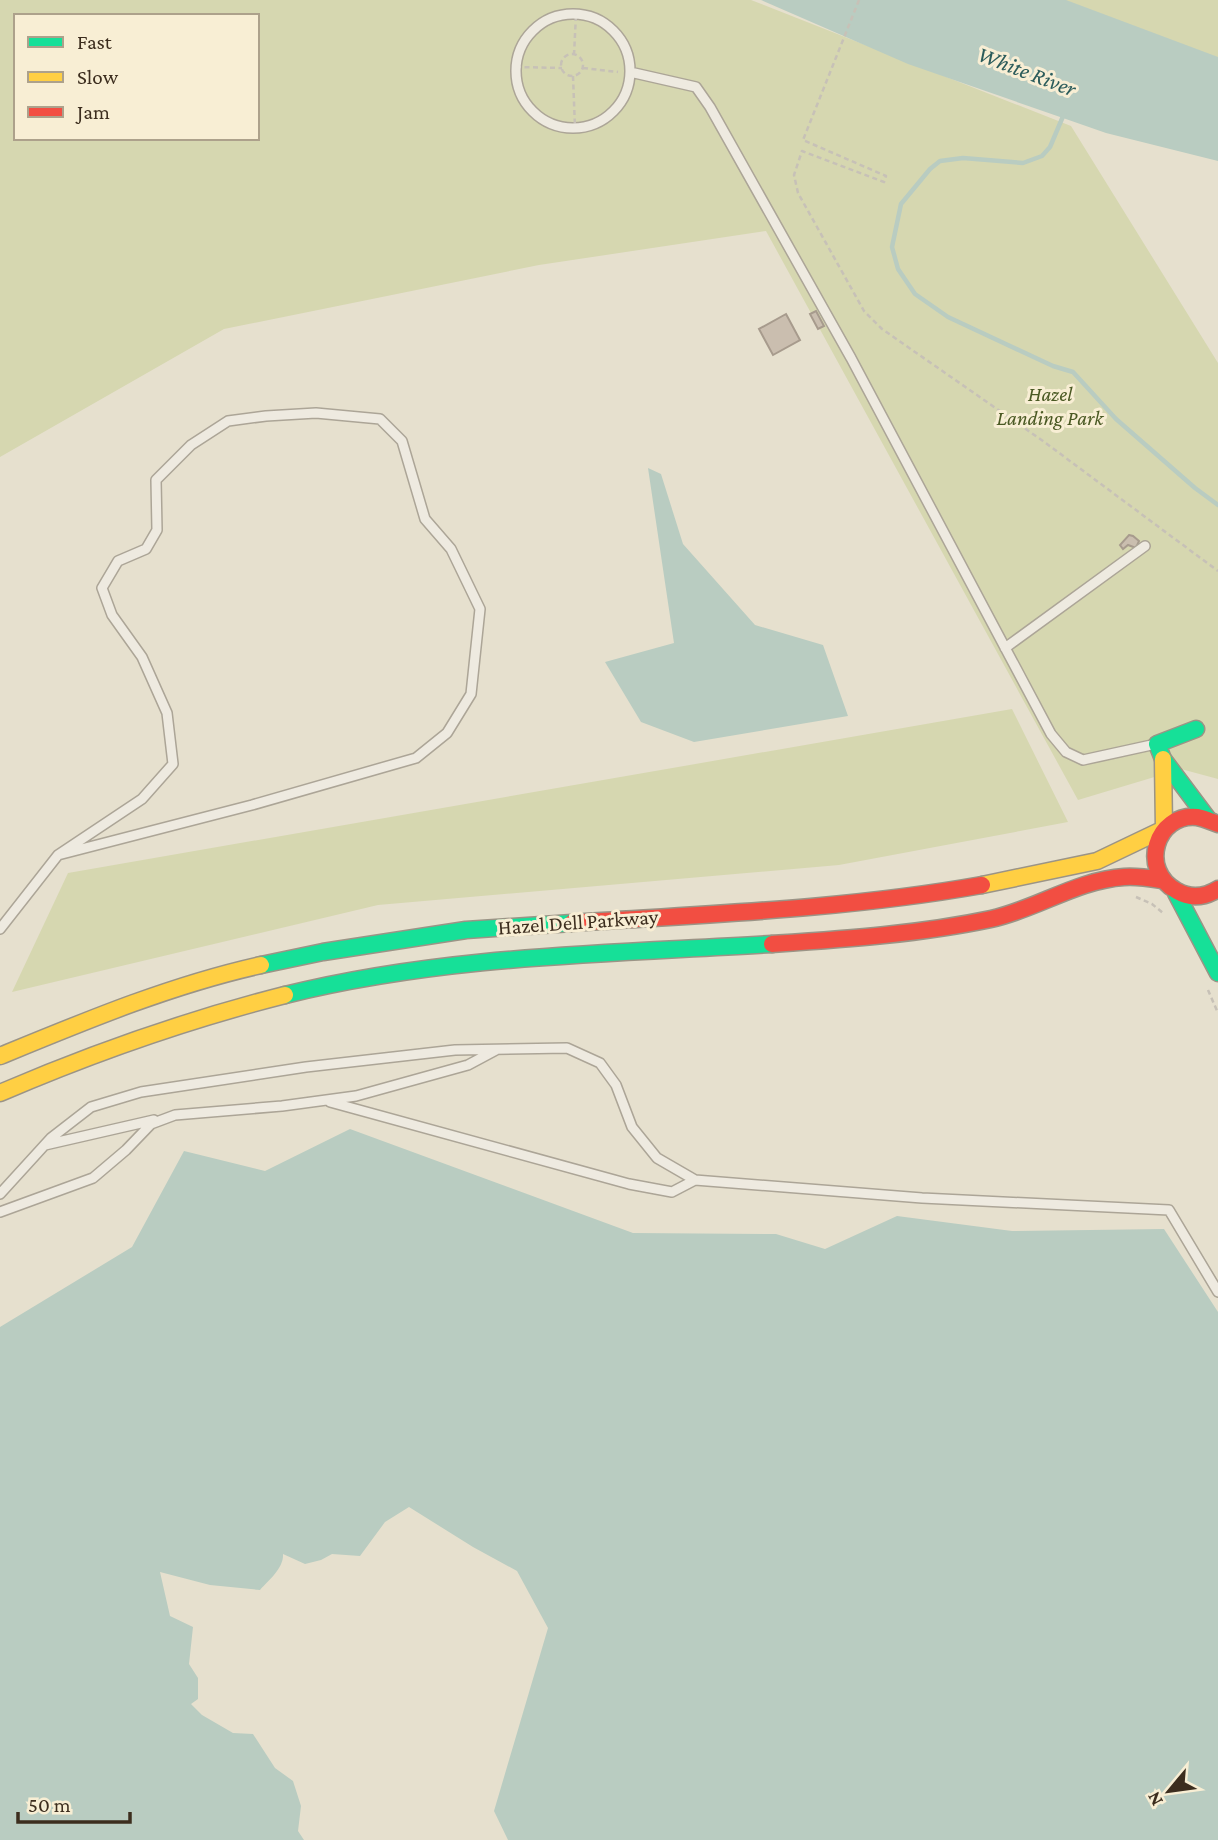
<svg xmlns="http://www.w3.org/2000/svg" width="1218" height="1840" font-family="'Crimson Pro',serif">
	<rect width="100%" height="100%" fill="#e6e0ce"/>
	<path fill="#d6d7b0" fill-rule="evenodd" d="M0 0H751L1071 126 1218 363V779L1181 769 1078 800 766 231 539 265 224 329 0 457ZM16 16H257V138H16Z
		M1008 0H1218V73Z
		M1012 709 1068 822 839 865 378 905 12 992 68 873Z"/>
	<path fill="#b9ccc1" d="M761 0H1066L1218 57V161L1106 133 1063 118 908 64Z
		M648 468 661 474 683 544 755 625 823 645 848 716 694 742 641 722 605 662 674 643Z
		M350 1129 633 1233 776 1234 825 1249 897 1216 1012 1231 1164 1229 1218 1312V1840H508L494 1811 548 1628 517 1571 473 1547 409 1507 385 1522 360 1556 332 1554 321 1560 305 1564 283 1554C284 1568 269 1580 260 1590L210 1585 160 1572 170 1616 193 1627 189 1664 198 1678V1699L191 1704 202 1715 233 1733 253 1734 275 1768 293 1781 301 1806 298 1831 304 1840H0V1327L132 1247 184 1151 265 1171Z"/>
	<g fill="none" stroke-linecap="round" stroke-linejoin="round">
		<path stroke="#b9ccc1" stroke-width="4.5" d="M1064 114 1050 147 1042 156 1023 163 963 158 940 161 930 169 901 204 892 247 898 269 915 294 948 317 1053 366 1073 372 1116 419 1195 488 1218 505"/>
	</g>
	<path fill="#cabeaf" stroke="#a79b8d" stroke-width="2" d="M816 311 824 326 818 329 810 314Z
		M786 314 800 340 773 355 759 329Z
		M1129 535 1133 536 1139 541 1136 548 1128 545 1123 549 1120 545Z"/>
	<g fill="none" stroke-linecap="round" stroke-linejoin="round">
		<defs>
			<path id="lane" d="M516 71a57 57 0 1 1 114 0a57 57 0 1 1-114 0Z
				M630 72 696 87 710 107 851 358 1051 734 1066 752 1083 760 1156 744
				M1005 648 1145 546
				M0 929 58 855 142 799 173 764 167 713 142 657 112 615 102 588 118 561 146 549 157 530 156 480 191 445 228 421 266 416 316 413 380 419 402 441 425 519 451 549 480 609 471 694 447 733 416 758 252 805 58 855
				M330 1102 629 1184 672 1192 695 1180
				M45 1145 154 1120
				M0 1194 51 1138 91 1107 141 1092 306 1067 455 1050 567 1048 600 1063 616 1085 632 1127 657 1158 695 1180 922 1198 1169 1210 1218 1292
				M0 1212 93 1178 126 1150 151 1124 175 1115 282 1106 356 1096 468 1065 496 1050"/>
			<path id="fast" d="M1196 729 1157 744 1163 759 1208 819
				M1176 893 1218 973
				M261 965 323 952 466 930 572 923
				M285 995C445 955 609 954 772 944"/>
			<path id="slow" d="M982 885 1097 861 1164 829 1163 759
				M0 1056C85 1021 171 985 261 965
				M0 1093C93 1053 187 1020 285 995"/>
			<path id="jam" d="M1218 824C1212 822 1204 818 1197 817 1156 813 1138 870 1177 891 1191 899 1205 897 1218 889
				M572 923C709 914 847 909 982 885
				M772 944C845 939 920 934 991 919 1037 909 1077 880 1124 877 1136 876 1149 878 1161 880"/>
		</defs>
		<use href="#lane" stroke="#aca597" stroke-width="12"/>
		<use href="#fast" stroke="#9b9486" stroke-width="19"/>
		<use href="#slow" stroke="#9b9486" stroke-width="19"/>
		<use href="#jam" stroke="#9b9486" stroke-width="19"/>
		<path stroke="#c7c1b7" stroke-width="2.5" stroke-dasharray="5 3.5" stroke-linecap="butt" d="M859 0 803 140 886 176 884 182 802 151 794 175 798 193 864 311 882 329 1043 441 1218 571
			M561 65a11 11 0 1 1 22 0a11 11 0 1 1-22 0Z
			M574 55 576 14
			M516 67 562 68
			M583 68 618 72
			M573 76 575 128
			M1136 897 1152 904 1163 913
			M1208 990 1218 1013"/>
		<use href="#lane" stroke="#eeeae0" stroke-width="9"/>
		<use href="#fast" stroke="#16e098" stroke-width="16"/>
		<use href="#slow" stroke="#ffcf43" stroke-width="16"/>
		<use href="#jam" stroke="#f24e42" stroke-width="16"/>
	</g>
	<g text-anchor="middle" stroke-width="6" stroke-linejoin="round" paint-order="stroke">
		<g font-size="21" font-style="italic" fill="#4a5923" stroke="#f8eed4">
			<text x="1050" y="401">Hazel<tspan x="1050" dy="24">Landing Park</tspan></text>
		</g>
		<g font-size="21" fill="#3c2d1e" stroke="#f8eed4">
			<text transform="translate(578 922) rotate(-4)" y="7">Hazel Dell Parkway</text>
		</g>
		<g font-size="23" font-style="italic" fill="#2c5c5b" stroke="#f8eed4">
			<text transform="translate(1027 71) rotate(21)" y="8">White River</text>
		</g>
	</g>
	<rect x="14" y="14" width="245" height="126" fill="#f8eed4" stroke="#ada18b" stroke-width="2"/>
	<rect x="28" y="37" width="35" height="10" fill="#16e098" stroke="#ada18b" stroke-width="2"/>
	<text x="77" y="49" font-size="21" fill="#3c2d1e">Fast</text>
	<rect x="28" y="72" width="35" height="10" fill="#ffcf43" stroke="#ada18b" stroke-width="2"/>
	<text x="77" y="84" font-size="21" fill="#3c2d1e">Slow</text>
	<rect x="28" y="107" width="35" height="10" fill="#f24e42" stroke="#ada18b" stroke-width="2"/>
	<text x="77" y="119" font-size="21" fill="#3c2d1e">Jam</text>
	<g transform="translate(1169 1791) rotate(241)" stroke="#f8eed4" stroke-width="5" paint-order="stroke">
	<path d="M0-5L12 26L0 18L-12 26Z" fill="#3c2d1e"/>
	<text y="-10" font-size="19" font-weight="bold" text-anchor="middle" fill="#3c2d1e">N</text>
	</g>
	<path d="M18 1812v10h112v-10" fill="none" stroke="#3c2d1e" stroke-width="3.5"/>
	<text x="28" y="1812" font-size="21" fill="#3c2d1e" stroke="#f8eed4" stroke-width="5" paint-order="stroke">50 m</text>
</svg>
